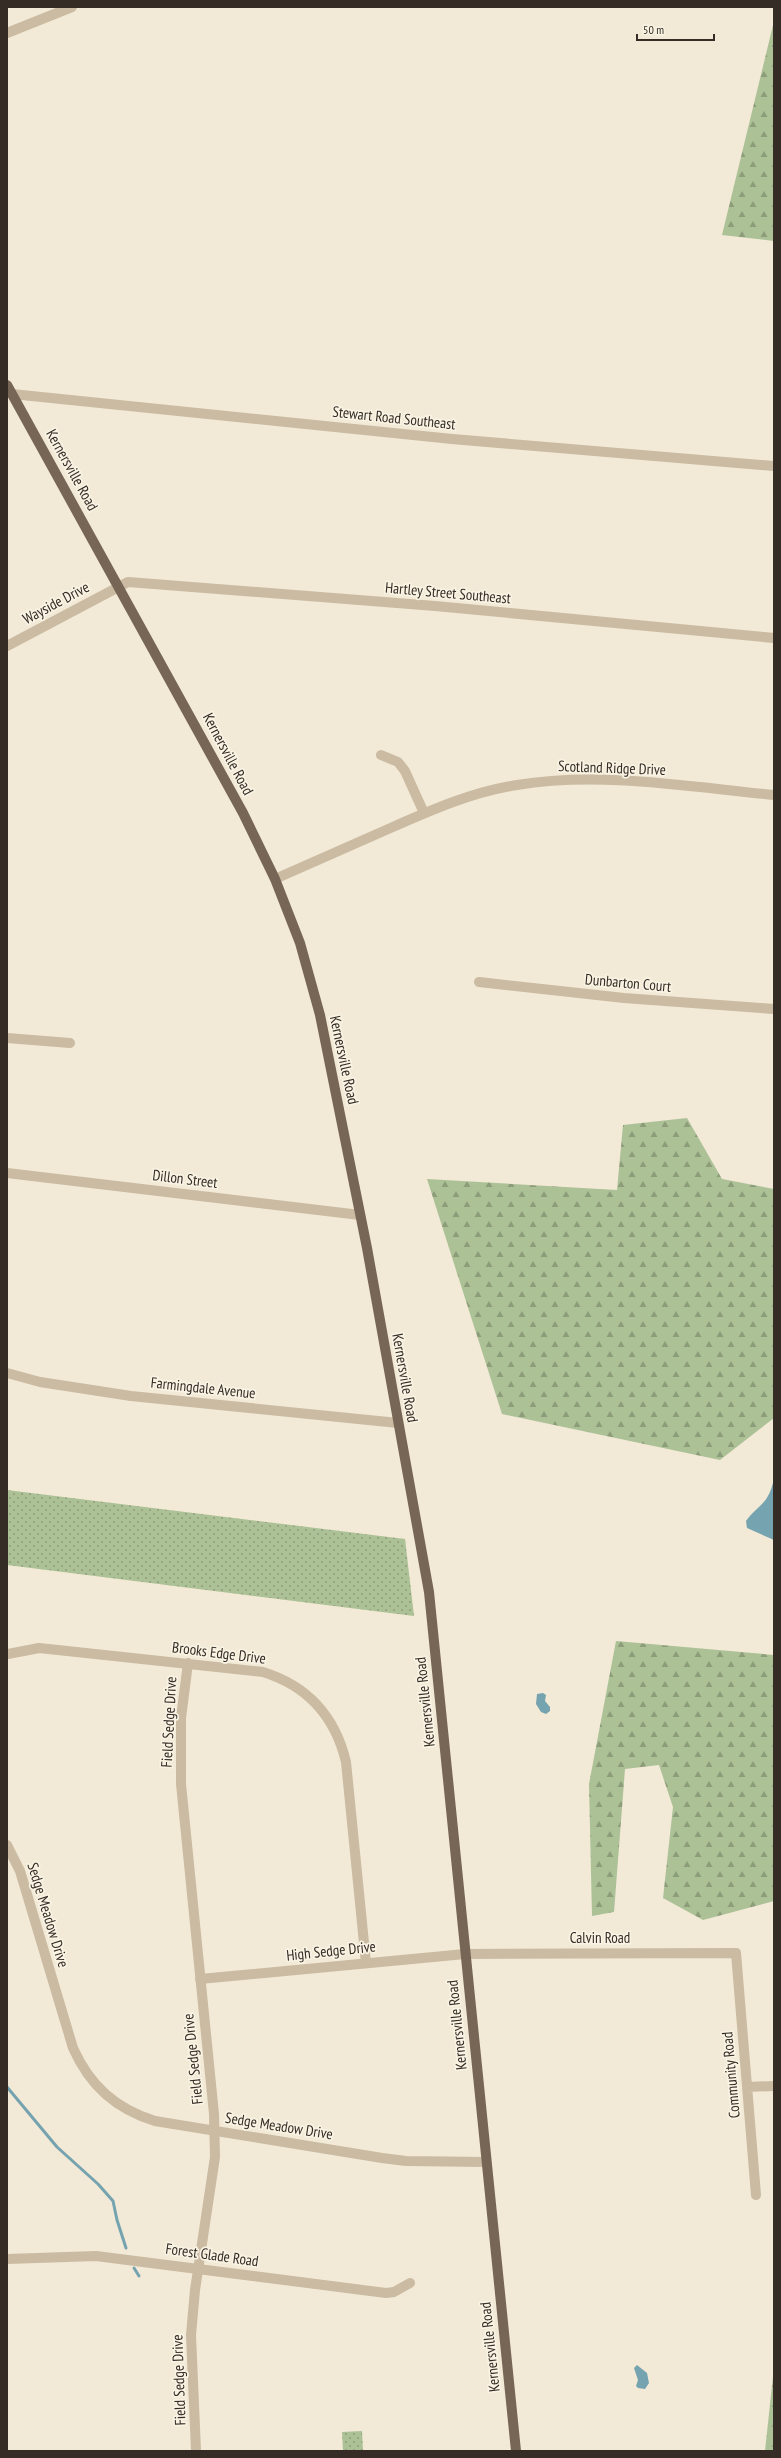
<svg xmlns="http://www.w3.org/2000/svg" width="781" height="2458" font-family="'PT Sans Narrow',sans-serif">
	<defs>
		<pattern id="grass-dots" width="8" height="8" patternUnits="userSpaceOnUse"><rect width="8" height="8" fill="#acc196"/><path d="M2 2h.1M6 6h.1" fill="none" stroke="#8d9d7a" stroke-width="1.8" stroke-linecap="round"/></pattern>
		<pattern id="forest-firs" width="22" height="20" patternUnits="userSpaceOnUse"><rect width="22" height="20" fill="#acc196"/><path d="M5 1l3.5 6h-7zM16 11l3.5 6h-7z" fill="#8d9d7a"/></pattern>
	</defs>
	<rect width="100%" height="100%" fill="#f2e9d6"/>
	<path fill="url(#grass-dots)" d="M7 1490 405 1539 414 1616 7 1565Z
		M362 2431 363 2451H343L342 2432Z"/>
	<path fill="url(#forest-firs)" d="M774 21V241L722 235Z
		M687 1118 722 1179 774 1189V1418L720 1460 502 1414 427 1179 617 1190 623 1125Z
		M616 1641 774 1655V1901L703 1920 663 1898 673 1807 659 1765 625 1769 614 1912 592 1916 589 1784Z
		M774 2367V2451H765Z"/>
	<path fill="#75a3af" d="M774 1479V1540L747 1528 746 1521C760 1503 768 1505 774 1479Z
		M543 1693 546 1695 545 1701 550 1707V1711L546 1714 541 1712 536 1704 537 1694Z
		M637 2365 647 2373 649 2383 645 2389 638 2388 636 2386 638 2380 634 2368Z"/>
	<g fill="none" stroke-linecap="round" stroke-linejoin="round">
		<path stroke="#75a3af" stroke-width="3" d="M7 2087 57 2147 98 2184 113 2201 117 2220 126 2248
			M134 2268 139 2276"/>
		<path stroke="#cabba2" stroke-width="10" d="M7 33 72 7
			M12 394 452 439 774 466
			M7 646 128 582 435 606 774 638
			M381 755 398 762 405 771 424 813
			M275 879C312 863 349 846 386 830 429 811 471 792 517 785 600 771 691 787 774 795
			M479 982 624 998 774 1009
			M7 1038 70 1043
			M7 1173 360 1215
			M7 1373 40 1382 131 1396 398 1423
			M8 1654 39 1648 263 1672C308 1686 335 1716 346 1762L366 1963
			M188 1663 181 1718V1784L214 2114 215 2157 195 2290 191 2335 196 2451
			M7 1845 20 1871 73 2048C90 2086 116 2109 155 2121L382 2158 406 2161 486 2162
			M200 1979 465 1954 736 1953 756 2195
			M747 2087 774 2086
			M7 2259 96 2256 386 2293 394 2292 410 2283"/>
		<path stroke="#765" stroke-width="10" d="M7 385 243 813 275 879 300 943 320 1015 367 1248 429 1592 516 2451"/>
	</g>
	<g text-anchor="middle" stroke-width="3.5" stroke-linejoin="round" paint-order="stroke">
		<g font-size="15" fill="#342c25" stroke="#f9f3e3">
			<text transform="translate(394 418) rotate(6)" y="5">Stewart Road Southeast</text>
			<text transform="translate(72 470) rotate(61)" y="5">Kernersville Road</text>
			<text transform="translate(448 593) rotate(5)" y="5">Hartley Street Southeast</text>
			<text transform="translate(56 603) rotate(-28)" y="5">Wayside Drive</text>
			<text transform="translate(228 754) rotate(62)" y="5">Kernersville Road</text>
			<text transform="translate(612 768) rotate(2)" y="5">Scotland Ridge Drive</text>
			<text transform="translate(628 983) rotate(5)" y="5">Dunbarton Court</text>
			<text transform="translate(344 1060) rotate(78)" y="5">Kernersville Road</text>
			<text transform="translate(185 1179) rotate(7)" y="5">Dillon Street</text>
			<text transform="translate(405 1378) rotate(80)" y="5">Kernersville Road</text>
			<text transform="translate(203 1388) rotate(6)" y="5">Farmingdale Avenue</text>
			<text transform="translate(219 1653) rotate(7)" y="5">Brooks Edge Drive</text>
			<text transform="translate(425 1702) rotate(-96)" y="5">Kernersville Road</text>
			<text transform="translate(169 1722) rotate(-87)" y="5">Field Sedge Drive</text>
			<text transform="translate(48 1915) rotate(73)" y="5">Sedge Meadow Drive</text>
			<text x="600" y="1943">Calvin Road</text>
			<text transform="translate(331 1951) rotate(-6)" y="5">High Sedge Drive</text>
			<text transform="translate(457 2025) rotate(-96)" y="5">Kernersville Road</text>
			<text transform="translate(193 2059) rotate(-96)" y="5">Field Sedge Drive</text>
			<text transform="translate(731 2075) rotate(-95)" y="5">Community Road</text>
			<text transform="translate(279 2126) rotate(9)" y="5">Sedge Meadow Drive</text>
			<text transform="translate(212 2255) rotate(8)" y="5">Forest Glade Road</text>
			<text transform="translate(490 2347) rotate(-96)" y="5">Kernersville Road</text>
			<text transform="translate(179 2380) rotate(-92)" y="5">Field Sedge Drive</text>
		</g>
	</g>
	<rect width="781" height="2458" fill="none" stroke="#342c25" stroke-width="16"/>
	<path d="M637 34v6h77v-6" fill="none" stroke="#342c25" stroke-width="2"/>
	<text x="643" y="34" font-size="12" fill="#342c25" stroke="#f9f3e3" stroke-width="3" paint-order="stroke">50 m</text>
</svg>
